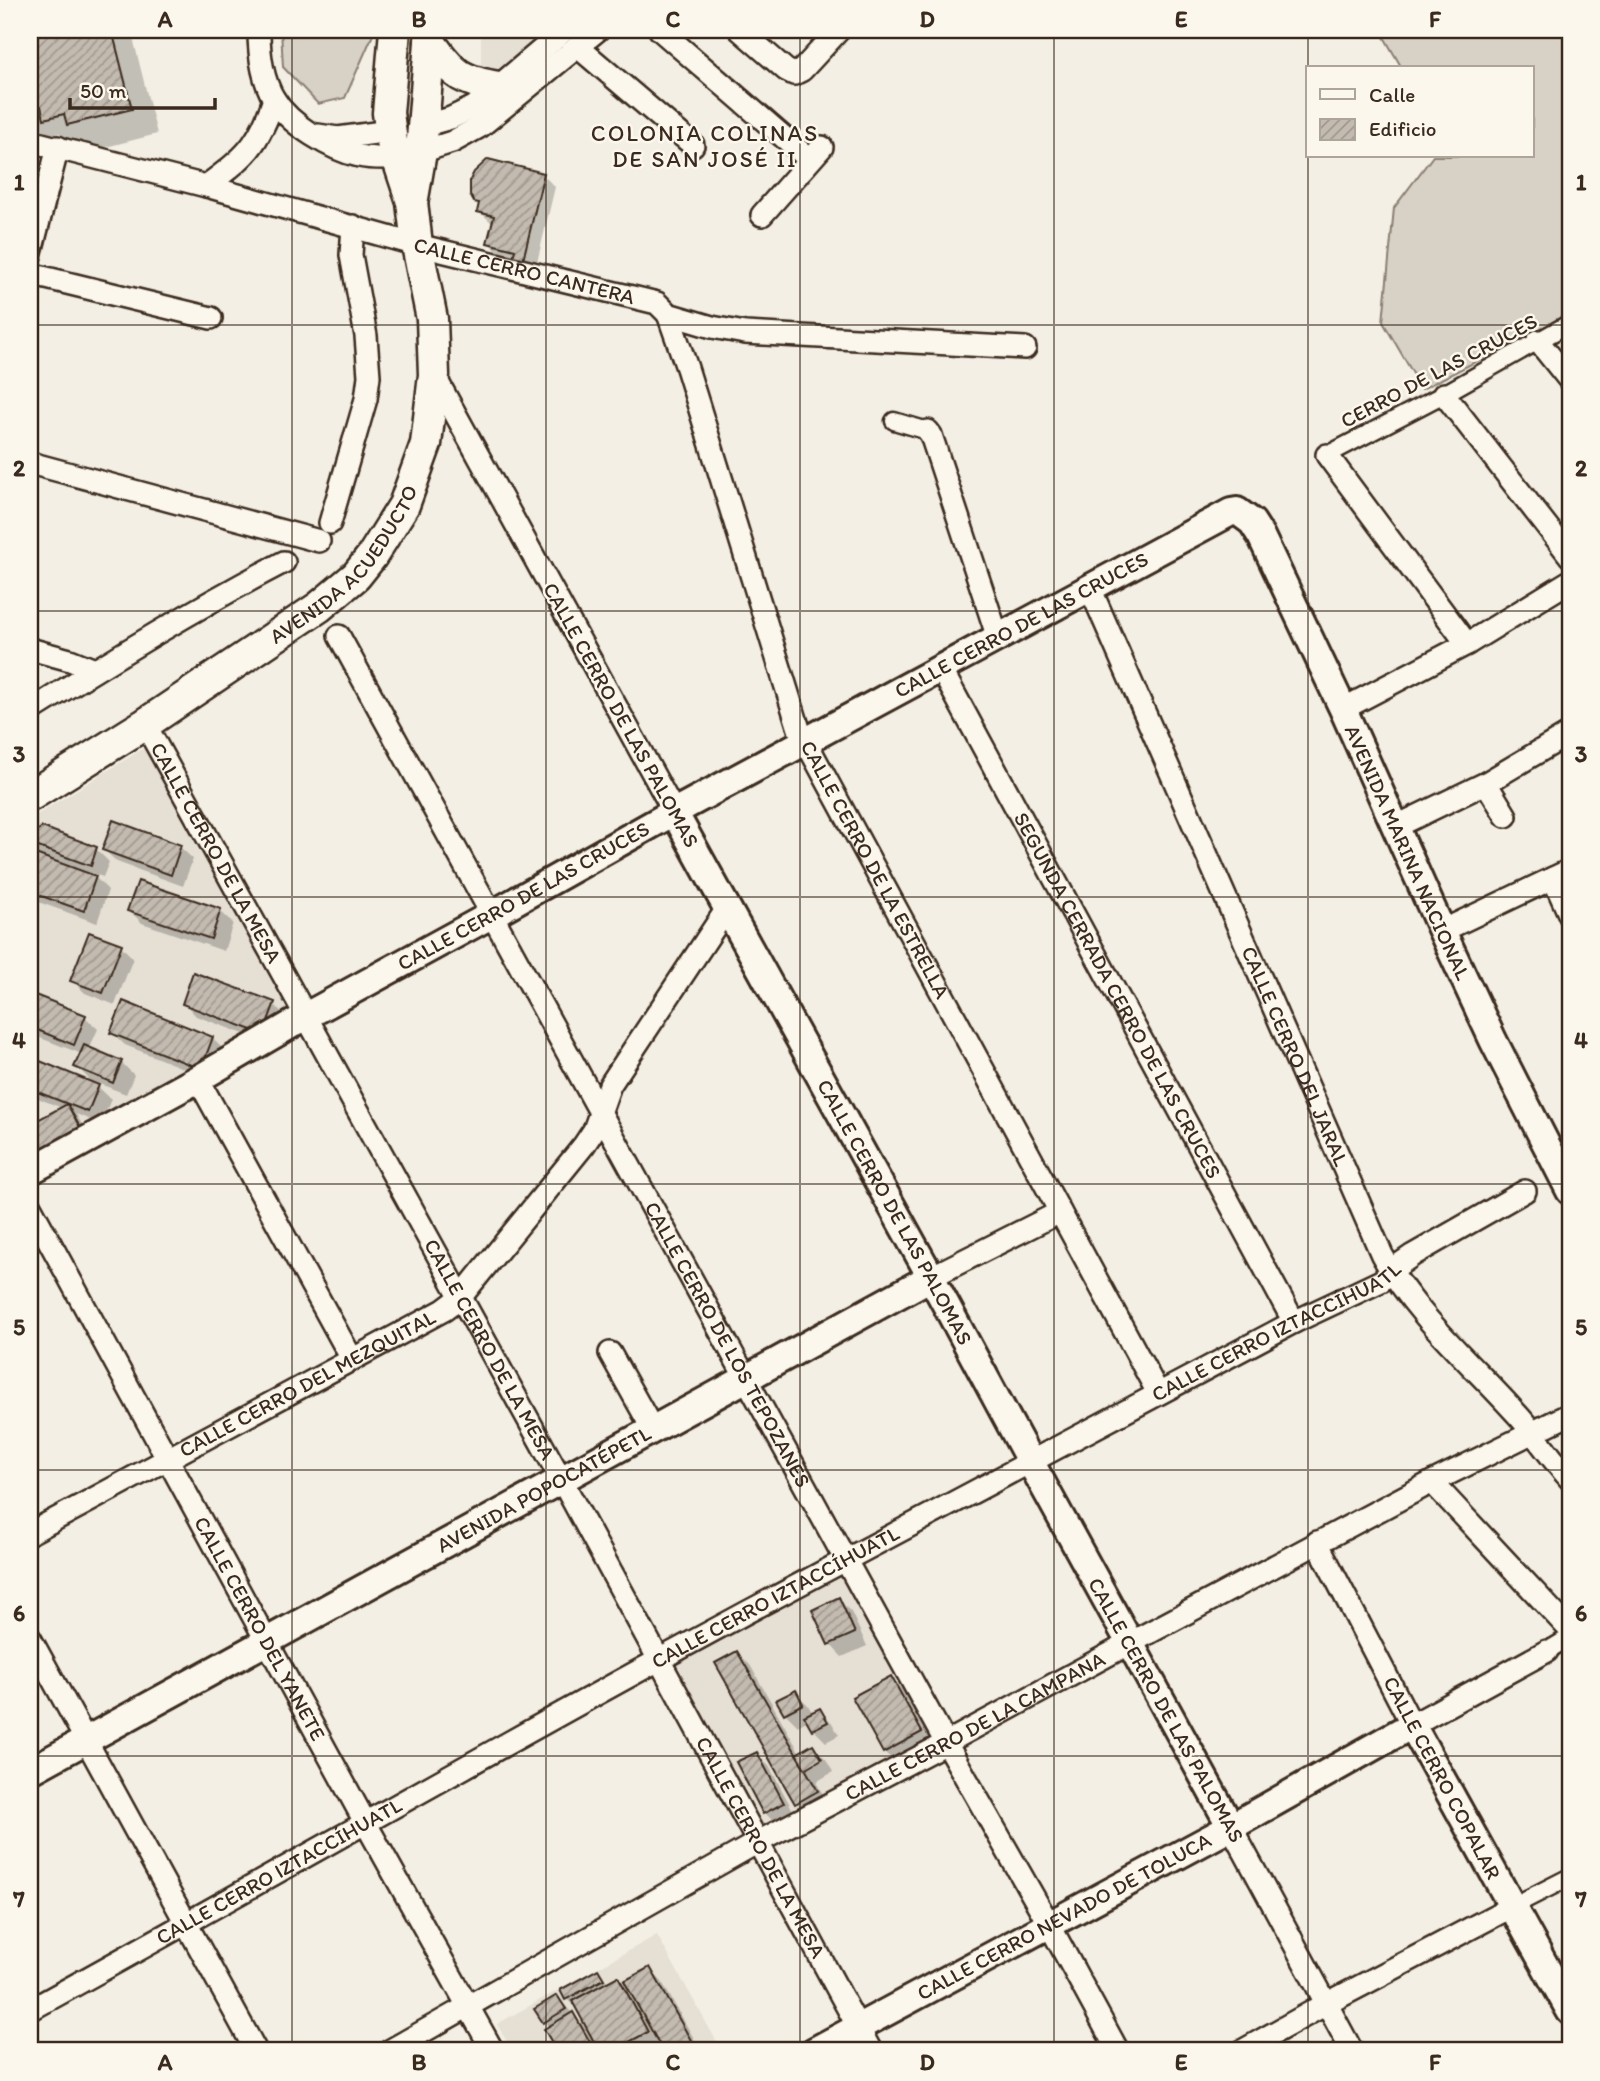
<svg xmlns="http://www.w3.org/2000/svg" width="1600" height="2081" font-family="Itim,sans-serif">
	<defs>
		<pattern id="building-hatch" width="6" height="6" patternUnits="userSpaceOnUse" patternTransform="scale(1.75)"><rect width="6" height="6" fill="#c3bbb0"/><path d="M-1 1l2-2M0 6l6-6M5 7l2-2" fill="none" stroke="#a0988f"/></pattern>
	</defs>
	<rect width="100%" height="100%" fill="#f3efe4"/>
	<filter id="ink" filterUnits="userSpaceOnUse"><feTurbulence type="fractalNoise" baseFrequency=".0143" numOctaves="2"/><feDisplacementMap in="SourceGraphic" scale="14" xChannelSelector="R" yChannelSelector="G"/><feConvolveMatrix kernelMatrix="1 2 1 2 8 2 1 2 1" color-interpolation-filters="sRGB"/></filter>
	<g filter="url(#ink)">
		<path fill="#e5dfd4" d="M481 30H556L515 65 497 71 481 70Z
			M144 748 297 1022 30 1169V819Z
			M839 1569 930 1745 765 1832 670 1664Z
			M657 1935 722 2051H512L497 2024Z"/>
		<path fill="#d8d1c6" stroke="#8a7e72" stroke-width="2" d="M281 30H375L345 98 318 104 283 67Z
			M1380 30H1570V314L1422 389 1383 322 1394 208 1433 156H1532V68H1402Z"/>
		<path fill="#0003" d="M30 30H131L157 134 94 150 85 141 71 144 60 133 44 137 30 123Z
			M543 175 555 187 535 271 502 256 489 243 493 224 479 211 480 206 475 201Z
			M42 829 96 849 109 862 103 877 91 873 108 890 97 923 30 899V854L43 859 30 845V838Z
			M180 847 193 859 183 886 117 862 104 850Z
			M129 910 220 911 233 923 224 951 142 923Z
			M121 946 133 958 115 1005 85 993 72 980Z
			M30 995 85 1017 98 1029 89 1049 121 1062 134 1075 126 1094 92 1081 111 1099 101 1124 76 1114 92 1142 41 1150 30 1129V1126L62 1108 30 1095V1059L95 1085 77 1067 82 1054 30 1034Z
			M184 1003 274 1004 286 1017 276 1046 196 1016Z
			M112 1033 212 1038 225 1051 213 1080 125 1045Z
			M838 1599 851 1612 867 1646 842 1657 830 1644 814 1611Z
			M737 1653 750 1665 800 1753 813 1746 826 1759 833 1772 816 1782 829 1805 809 1816 797 1803Z
			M891 1678 903 1690 933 1745 897 1764 884 1752Z
			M795 1692 808 1705 813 1714 820 1710 832 1723 839 1735 826 1742 813 1729 808 1720 798 1726 785 1713Z
			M756 1754 769 1766 796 1816 778 1826 765 1813Z
			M650 1969 662 1982 701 2051H665L661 2044 647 2051H559L547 2029 550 2028 544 2022 557 1997 588 2030 579 2012 567 1999 562 1991 597 1971 609 1983 618 1978 631 1991Z"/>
		<path fill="url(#building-hatch)" stroke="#3b2a1e" stroke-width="2" d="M30 30H112L132 109 67 125 64 114 44 119 41 106 30 109Z
			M488 159 544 173 523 260 513 257 515 250 487 243 494 216 477 212 479 203 474 202 470 195V180L474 172Z
			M113 820 181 845 171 875 102 850Z
			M42 827 97 847 91 866 30 844V836Z
			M30 852 96 876 84 911 30 892Z
			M138 881 221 909 211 939 127 911Z
			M89 932 122 944 103 993 70 981Z
			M193 972 275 1002 263 1034 182 1004Z
			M30 993 86 1015 74 1045 30 1027Z
			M123 1001 213 1037 201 1069 110 1033Z
			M84 1045 122 1061 113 1083 74 1067Z
			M30 1057 99 1085 88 1112 30 1089Z
			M67 1104 81 1129 40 1151 30 1133V1124Z
			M839 1597 855 1633 828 1645 812 1610Z
			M737 1651 818 1791 795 1804 715 1663Z
			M891 1676 922 1732 883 1753 852 1697Z
			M796 1690 803 1704 784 1714 776 1700Z
			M820 1708 828 1722 812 1730 804 1716Z
			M813 1744 822 1759 805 1769 796 1754Z
			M757 1752 784 1803 763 1814 736 1762Z
			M650 1967 697 2051H663L624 1981Z
			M598 1969 604 1979 565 2000 560 1990Z
			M618 1976 648 2032 612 2051H599L572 2001Z
			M557 1995 566 2009 543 2023 534 2009Z
			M573 2012 595 2051H557L544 2029Z
			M633 2043 638 2051H618Z"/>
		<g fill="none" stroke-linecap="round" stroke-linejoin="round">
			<defs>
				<path id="pedestrian" d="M894 421 928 431
					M1327 455 1444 394 1570 323
					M1547 1651 1570 1637
					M1511 1907 1570 1877"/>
				<g id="minor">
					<path d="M259 30C259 53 262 79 274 99 289 124 331 150 359 156 371 159 384 158 397 158"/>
					<path d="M660 30 810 160"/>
					<path d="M740 30 786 70 794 74 802 70 839 30"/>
					<path d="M578 47 693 145"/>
					<path d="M423 126 451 118 474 107 565 30"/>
					<path d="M318 135 338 138 390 131"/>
					<path id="s1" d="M30 141 206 186 417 245 657 303 668 314 712 327 745 333 1025 348"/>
					<path d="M421 152 452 142 481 126 598 30"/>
					<path d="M206 186C245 158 259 145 274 99"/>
					<path d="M762 215 822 147"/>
					<path d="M30 256 58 147"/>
					<path d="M30 274 211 318"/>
					<path id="s2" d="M668 314 687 368 799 729 1158 1393"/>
					<path d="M1538 341 1570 381"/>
					<path d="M434 375 674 812"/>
					<path d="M1444 394 1570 556"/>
					<path d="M928 431 931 435 998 638"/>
					<path d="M1327 455 1467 644"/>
					<path d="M30 463 319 541"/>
					<path d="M330 523 366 399 369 376 366 336 351 255 353 226"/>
					<path id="s3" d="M1090 588 1382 1255C1415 1315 1470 1362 1515 1412 1535 1433 1550 1458 1570 1479"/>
					<path id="s4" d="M339 636 946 1743 1050 1926 1118 2051"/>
					<path d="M30 649 70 660 95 670"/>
					<path id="s5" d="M941 669 1294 1322"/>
					<path d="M1343 709 1467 644 1570 581"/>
					<path d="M30 711C113 659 197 607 284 562"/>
					<path id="s6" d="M145 724 561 1479 871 2051"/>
					<path d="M1486 783 1506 816"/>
					<path d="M1395 827 1486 783 1570 733"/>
					<path d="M1553 878 1570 916"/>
					<path d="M1442 931 1570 870"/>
					<path d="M198 1079 352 1359"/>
					<path id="s7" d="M30 1206 365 1822 493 2051"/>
					<path d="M931 1277 1060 1212"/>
					<path d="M610 1353 653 1430"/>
					<path d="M1432 1482 1570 1630"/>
					<path id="s8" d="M30 1533 444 1310 460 1298 584 1145 594 1130 610 1085 728 907"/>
					<path d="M1317 1542 1412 1725 1547 1651"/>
					<path d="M30 1638 256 2051"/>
					<path d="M1231 1827 1352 2051"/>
					<path id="s9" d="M30 2010C239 1895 446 1776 655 1662 867 1547 1080 1434 1294 1322L1381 1281 1400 1264 1413 1255 1525 1191"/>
					<path id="s10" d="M389 2051 758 1842 946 1743 1130 1643 1432 1482 1570 1414"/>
					<path d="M1242 2051 1326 2004 1511 1907"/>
				</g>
				<g id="tertiary">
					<path id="s11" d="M674 812 931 1277 1030 1461 1231 1827"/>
					<path id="s12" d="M30 1171 198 1079 306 1016 491 915 674 812 1231 512 1237 511 1252 522 1261 536 1343 709 1442 931 1493 1040 1570 1191"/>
					<path id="s13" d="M30 1771 931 1277"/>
					<path id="s14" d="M814 2051 1231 1827 1412 1725 1570 2011"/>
				</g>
				<g id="secondary">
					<path d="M430 42C452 73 460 81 499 87"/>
					<path d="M413 198 421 152 431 30"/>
					<path id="s15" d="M30 796 145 724 319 607 356 576 372 556 404 505 426 444 434 375 432 319 417 245 412 202 392 142 388 113 395 30"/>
				</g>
			</defs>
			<use href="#pedestrian" stroke="#3b2a1e" stroke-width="21"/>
			<use href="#minor" stroke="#3b2a1e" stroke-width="26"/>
			<use href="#tertiary" stroke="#3b2a1e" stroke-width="32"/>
			<use href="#secondary" stroke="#3b2a1e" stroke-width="35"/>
			<use href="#pedestrian" stroke="#fbf7ec" stroke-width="16"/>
			<use href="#minor" stroke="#fbf7ec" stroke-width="21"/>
			<use href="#tertiary" stroke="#fbf7ec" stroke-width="26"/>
			<use href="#secondary" stroke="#fbf7ec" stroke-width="30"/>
		</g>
	</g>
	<path fill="none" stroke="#3b2a1e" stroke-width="2" stroke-opacity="0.55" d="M292 30V2051M546 30V2051M800 30V2051M1054 30V2051M1308 30V2051M30 325H1570M30 611H1570M30 897H1570M30 1184H1570M30 1470H1570M30 1756H1570"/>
	<g text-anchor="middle" stroke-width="5" stroke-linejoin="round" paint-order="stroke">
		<g font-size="21" fill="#3b2a1e" stroke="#fbf7ec">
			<text dy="7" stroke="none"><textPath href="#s1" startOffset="511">CALLE CERRO CANTERA</textPath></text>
			<text transform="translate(1439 371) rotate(-28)" y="7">CERRO DE LAS CRUCES</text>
			<text dy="7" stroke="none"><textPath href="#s15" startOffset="394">AVENIDA ACUEDUCTO</textPath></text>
			<text dy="7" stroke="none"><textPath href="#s12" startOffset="1132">CALLE CERRO DE LAS CRUCES</textPath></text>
			<text transform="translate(621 715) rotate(61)" y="7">CALLE CERRO DE LAS PALOMAS</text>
			<text dy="7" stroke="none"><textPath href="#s12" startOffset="1760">AVENIDA MARINA NACIONAL</textPath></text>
			<text dy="7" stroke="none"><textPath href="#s6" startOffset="147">CALLE CERRO DE LA MESA</textPath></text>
			<text dy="7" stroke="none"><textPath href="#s2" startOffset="595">CALLE CERRO DE LA ESTRELLA</textPath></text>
			<text dy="7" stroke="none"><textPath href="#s12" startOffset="565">CALLE CERRO DE LAS CRUCES</textPath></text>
			<text dy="7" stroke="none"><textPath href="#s5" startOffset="371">SEGUNDA CERRADA CERRO DE LAS CRUCES</textPath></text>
			<text dy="7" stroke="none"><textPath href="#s3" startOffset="511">CALLE CERRO DEL JARAL</textPath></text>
			<text dy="7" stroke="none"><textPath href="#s11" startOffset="457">CALLE CERRO DE LAS PALOMAS</textPath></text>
			<text dy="7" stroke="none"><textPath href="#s9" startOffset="1419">CALLE CERRO IZTACCÍHUATL</textPath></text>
			<text dy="7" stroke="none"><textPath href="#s4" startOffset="808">CALLE CERRO DE LOS TEPOZANES</textPath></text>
			<text dy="7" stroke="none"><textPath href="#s6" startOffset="714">CALLE CERRO DE LA MESA</textPath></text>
			<text dy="7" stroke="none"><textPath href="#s8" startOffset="315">CALLE CERRO DEL MEZQUITAL</textPath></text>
			<text dy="7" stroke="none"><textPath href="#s13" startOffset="586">AVENIDA POPOCATÉPETL</textPath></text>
			<text dy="7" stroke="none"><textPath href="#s9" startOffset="852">CALLE CERRO IZTACCÍHUATL</textPath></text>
			<text dy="7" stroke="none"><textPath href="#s7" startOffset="481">CALLE CERRO DEL YANETE</textPath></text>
			<text transform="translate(1166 1710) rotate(61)" y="7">CALLE CERRO DE LAS PALOMAS</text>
			<text dy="7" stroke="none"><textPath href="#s10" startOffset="670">CALLE CERRO DE LA CAMPANA</textPath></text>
			<text transform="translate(1442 1778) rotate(62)" y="7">CALLE CERRO COPALAR</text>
			<text dy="7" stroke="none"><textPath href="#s6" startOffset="1281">CALLE CERRO DE LA MESA</textPath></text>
			<text dy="7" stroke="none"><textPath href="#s9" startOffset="285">CALLE CERRO IZTACCÍHUATL</textPath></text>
			<text dy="7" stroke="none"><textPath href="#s14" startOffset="284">CALLE CERRO NEVADO DE TOLUCA</textPath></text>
		</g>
		<g font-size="23" letter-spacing="2" fill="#3b2a1e" stroke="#fbf7ec">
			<text x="705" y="141">COLONIA COLINAS<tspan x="705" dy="26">DE SAN JOSÉ II</tspan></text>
		</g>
	</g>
	<rect width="1600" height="2081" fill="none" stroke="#fbf7ec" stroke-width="77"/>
	<rect x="1306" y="66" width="228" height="91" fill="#fbf7ec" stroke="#aea59a" stroke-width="2"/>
	<rect x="1320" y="89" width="35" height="10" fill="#fbf7ec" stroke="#aea59a" stroke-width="2"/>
	<text x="1369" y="102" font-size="21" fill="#3b2a1e">Calle</text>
	<rect x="1320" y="119" width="35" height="21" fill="url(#building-hatch)" stroke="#aea59a" stroke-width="2"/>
	<text x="1369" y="136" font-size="21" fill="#3b2a1e">Edificio</text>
	<path d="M70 98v10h145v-10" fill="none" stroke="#3b2a1e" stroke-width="3.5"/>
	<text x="80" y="98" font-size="21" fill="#3b2a1e" stroke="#fbf7ec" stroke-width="5" paint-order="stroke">50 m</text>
	<rect x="38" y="38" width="1524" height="2004" fill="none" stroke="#3b2a1e" stroke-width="2.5"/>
	<g font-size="23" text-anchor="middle" font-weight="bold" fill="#3b2a1e">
		<text x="165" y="27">A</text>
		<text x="419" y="27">B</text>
		<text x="673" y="27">C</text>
		<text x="927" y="27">D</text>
		<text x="1181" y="27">E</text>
		<text x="1435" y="27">F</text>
		<text x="19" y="190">1</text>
		<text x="1581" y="190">1</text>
		<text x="19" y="476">2</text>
		<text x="1581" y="476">2</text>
		<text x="19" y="762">3</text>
		<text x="1581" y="762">3</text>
		<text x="19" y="1048">4</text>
		<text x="1581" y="1048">4</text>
		<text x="19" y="1335">5</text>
		<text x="1581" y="1335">5</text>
		<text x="19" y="1621">6</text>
		<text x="1581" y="1621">6</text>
		<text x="19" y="1907">7</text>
		<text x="1581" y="1907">7</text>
		<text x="165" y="2070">A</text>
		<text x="419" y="2070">B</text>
		<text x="673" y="2070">C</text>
		<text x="927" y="2070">D</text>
		<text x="1181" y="2070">E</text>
		<text x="1435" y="2070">F</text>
	</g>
</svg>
